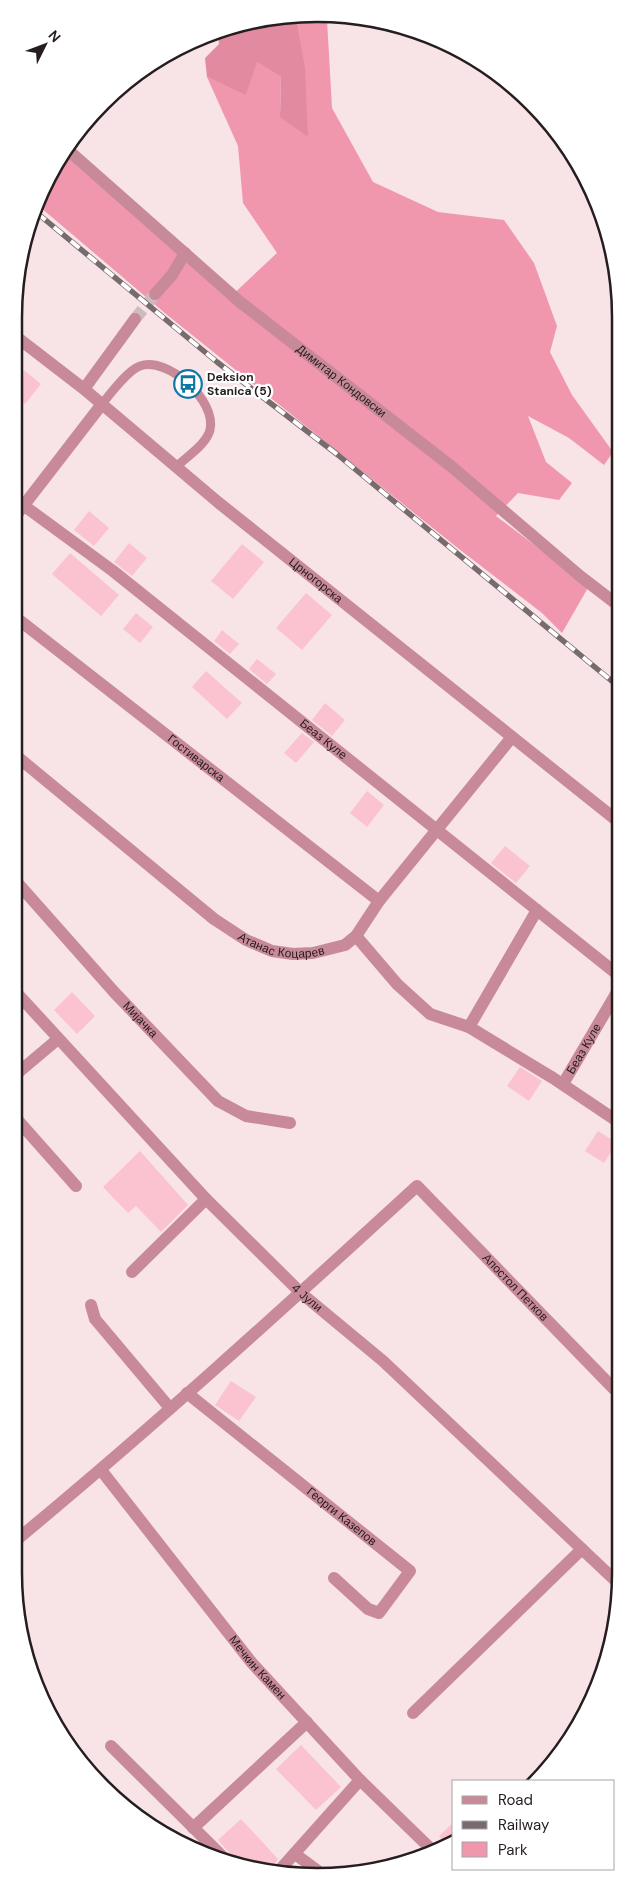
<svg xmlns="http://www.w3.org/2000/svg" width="635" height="1890" font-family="'DM Sans',sans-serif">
	<rect width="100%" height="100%" fill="#f8e3e7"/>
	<path fill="#f097ae" d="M280 17 327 20 332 108 373 182 438 212 504 220 534 263 557 326 550 352 572 395 613 452 604 465 569 438 528 416 546 462 572 483 559 500 518 493 496 516 589 586 562 633 542 613 459 549 166 314 40 207 66 155 228 299 277 253 243 203 238 146 207 77 246 94 256 61 281 77 280 117 297 24Z"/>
	<path fill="#e28aa0" d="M278 16 297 24 305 68 308 137 280 117 281 77 257 62 246 95 207 77 205 58 219 44 218 37Z"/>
	<path fill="#fbc3cf" d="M24 370 41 384 25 404 14 395V382Z
		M89 511 109 528 94 546 74 530Z
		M129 543 147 558 132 576 114 562Z
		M242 544 264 562 233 599 211 581Z
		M70 553 119 595 101 616 52 574Z
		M306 593 332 615 302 650 276 628Z
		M136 613 153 627 140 643 123 629Z
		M222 630 239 644 230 654 214 641Z
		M257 659 276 674 267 684 249 669Z
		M206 671 242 703 227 719 192 687Z
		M325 703 345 720 332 736 312 720Z
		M302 733 314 742 296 763 284 753Z
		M367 791 384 805 367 827 350 813Z
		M505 846 530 866 516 883 491 863Z
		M72 992 95 1016 77 1034 54 1010Z
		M520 1067 542 1081 529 1101 507 1086Z
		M598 1131 617 1143 604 1163 585 1151Z
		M140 1151 188 1205 161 1232 136 1206 128 1213 103 1187Z
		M231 1381 256 1397 239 1421 215 1405Z
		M301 1745 341 1787 316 1810 276 1769Z
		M241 1819 278 1859 269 1871 236 1861 218 1840Z
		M454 1822V1840L445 1843 439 1836Z"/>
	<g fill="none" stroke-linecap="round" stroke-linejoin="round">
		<path stroke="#cebbbf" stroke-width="12" stroke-dasharray="12 6" stroke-linecap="butt" d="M135 319 155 294"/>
		<path stroke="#c88a99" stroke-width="9" d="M102 404C110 394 128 370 140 366 168 356 217 401 210 430 206 445 186 457 176 467"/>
		<path stroke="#c88a99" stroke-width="12" d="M356 936 397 984 430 1014 469 1027
			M14 1116 76 1186"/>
		<g stroke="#c88a99" stroke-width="12">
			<path d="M73 139 88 123"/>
			<path id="s1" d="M68 150 240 302 452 467 580 576 619 606"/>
			<path d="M155 294 172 275 185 253"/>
			<path id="s2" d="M14 335 84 389 219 503 620 823"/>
			<path d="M84 389 135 319"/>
			<path id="s3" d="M23 505 113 571 617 974 620 979"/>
			<path d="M14 518 102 404"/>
			<path id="s4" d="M14 616 379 901"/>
			<path id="s5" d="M14 754 214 919 246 940 272 951 293 954 313 953 345 945 356 936 379 901 512 737"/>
			<path id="s6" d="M14 879 115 993 218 1101 246 1116 290 1123"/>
			<path d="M537 910 469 1027 553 1078 620 1123"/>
			<path d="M14 1076 58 1039"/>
			<path id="s7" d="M563 1084 620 987"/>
			<path d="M132 1272 206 1199"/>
			<path d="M91 1305 95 1319 169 1407"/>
			<path id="s8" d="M187 1393 410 1571 379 1613 368 1609 334 1578"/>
			<path id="s9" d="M101 1470 252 1663 360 1780 432 1850"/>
			<path id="s10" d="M14 1542C152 1428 285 1307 417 1186L614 1389"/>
			<path d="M413 1713 582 1549"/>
			<path d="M111 1746 223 1857"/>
			<path d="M193 1828 307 1722"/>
			<path d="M295 1854 318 1871"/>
			<path d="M277 1873 360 1780"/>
		</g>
		<path stroke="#c88a99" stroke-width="12" id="s11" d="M14 990 206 1199 301 1293 383 1361 620 1585"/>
		<defs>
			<path id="rail" d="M37 213 217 362 338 455 619 687"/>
		</defs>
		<use href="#rail" stroke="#786b6e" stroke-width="5.5"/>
		<use href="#rail" stroke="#fff" stroke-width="4" stroke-dasharray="11" stroke-linecap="butt"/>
	</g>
	<defs>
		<symbol id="bus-ring" viewBox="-11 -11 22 22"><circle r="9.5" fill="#fff" stroke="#0f77a3" stroke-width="1.5"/><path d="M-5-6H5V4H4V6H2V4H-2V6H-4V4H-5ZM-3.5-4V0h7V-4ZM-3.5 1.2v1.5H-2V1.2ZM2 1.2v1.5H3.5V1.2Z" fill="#0f77a3"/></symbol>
	</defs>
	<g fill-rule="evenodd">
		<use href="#bus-ring" x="172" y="368" width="32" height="32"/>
	</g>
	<g text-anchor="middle" stroke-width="4.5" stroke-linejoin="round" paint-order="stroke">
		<g font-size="12" font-weight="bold" fill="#251d1f" stroke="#fff" text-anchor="start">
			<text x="207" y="381">Deksion<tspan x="207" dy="14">Stanica (5)</tspan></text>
		</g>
		<g font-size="12" fill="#251d1f" stroke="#fff">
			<text dy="4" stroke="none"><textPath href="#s1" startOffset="358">Димитар Кондовски</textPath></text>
			<text dy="4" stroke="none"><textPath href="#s2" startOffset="389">Црногорска</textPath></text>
			<text dy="4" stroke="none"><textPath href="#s3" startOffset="381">Беаз Куле</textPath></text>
			<text dy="4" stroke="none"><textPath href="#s4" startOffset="231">Гостиварска</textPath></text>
			<text dy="4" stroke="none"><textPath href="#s5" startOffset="334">Атанас Коцарев</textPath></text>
			<text dy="4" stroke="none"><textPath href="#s6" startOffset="189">Мијачка</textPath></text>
			<text dy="4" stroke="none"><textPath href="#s7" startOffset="41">Беаз Куле</textPath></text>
			<text dy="4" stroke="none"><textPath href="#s10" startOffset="679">Апостол Петков</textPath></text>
			<text dy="4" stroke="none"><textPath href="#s11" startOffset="425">4 Јули</textPath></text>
			<text dy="4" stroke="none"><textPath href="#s8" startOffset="198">Георги Казепов</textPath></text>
			<text dy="4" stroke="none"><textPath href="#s9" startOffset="252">Мечкин Камен</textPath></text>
		</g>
	</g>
	<path d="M0 0H635V1890H0ZM317 22H317A295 295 0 0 1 612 317V1573A295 295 0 0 1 317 1868H317A295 295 0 0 1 22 1573V317A295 295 0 0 1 317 22Z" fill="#fff" fill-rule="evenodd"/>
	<path fill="none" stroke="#251d1f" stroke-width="2.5" d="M317 22H317A295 295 0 0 1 612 317V1573A295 295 0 0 1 317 1868H317A295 295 0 0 1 22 1573V317A295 295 0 0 1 317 22Z"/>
	<rect x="452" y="1780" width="162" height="90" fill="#ffffff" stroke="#a8a5a5"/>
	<rect x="462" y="1796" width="25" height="8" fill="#c88a99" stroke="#a8a5a5"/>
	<text x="498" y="1805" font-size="15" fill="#251d1f">Road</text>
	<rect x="462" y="1821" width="25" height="8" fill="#786b6e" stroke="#a8a5a5"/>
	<text x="498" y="1830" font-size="15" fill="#251d1f">Railway</text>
	<rect x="462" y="1842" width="25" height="15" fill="#f097ae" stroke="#a8a5a5"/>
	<text x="498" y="1855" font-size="15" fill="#251d1f">Park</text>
	<g transform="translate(45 45) rotate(48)" stroke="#ffffff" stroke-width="4" paint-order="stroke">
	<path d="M0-4L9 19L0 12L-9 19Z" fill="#251d1f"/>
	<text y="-8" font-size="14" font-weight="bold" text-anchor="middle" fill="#251d1f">N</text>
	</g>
</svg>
